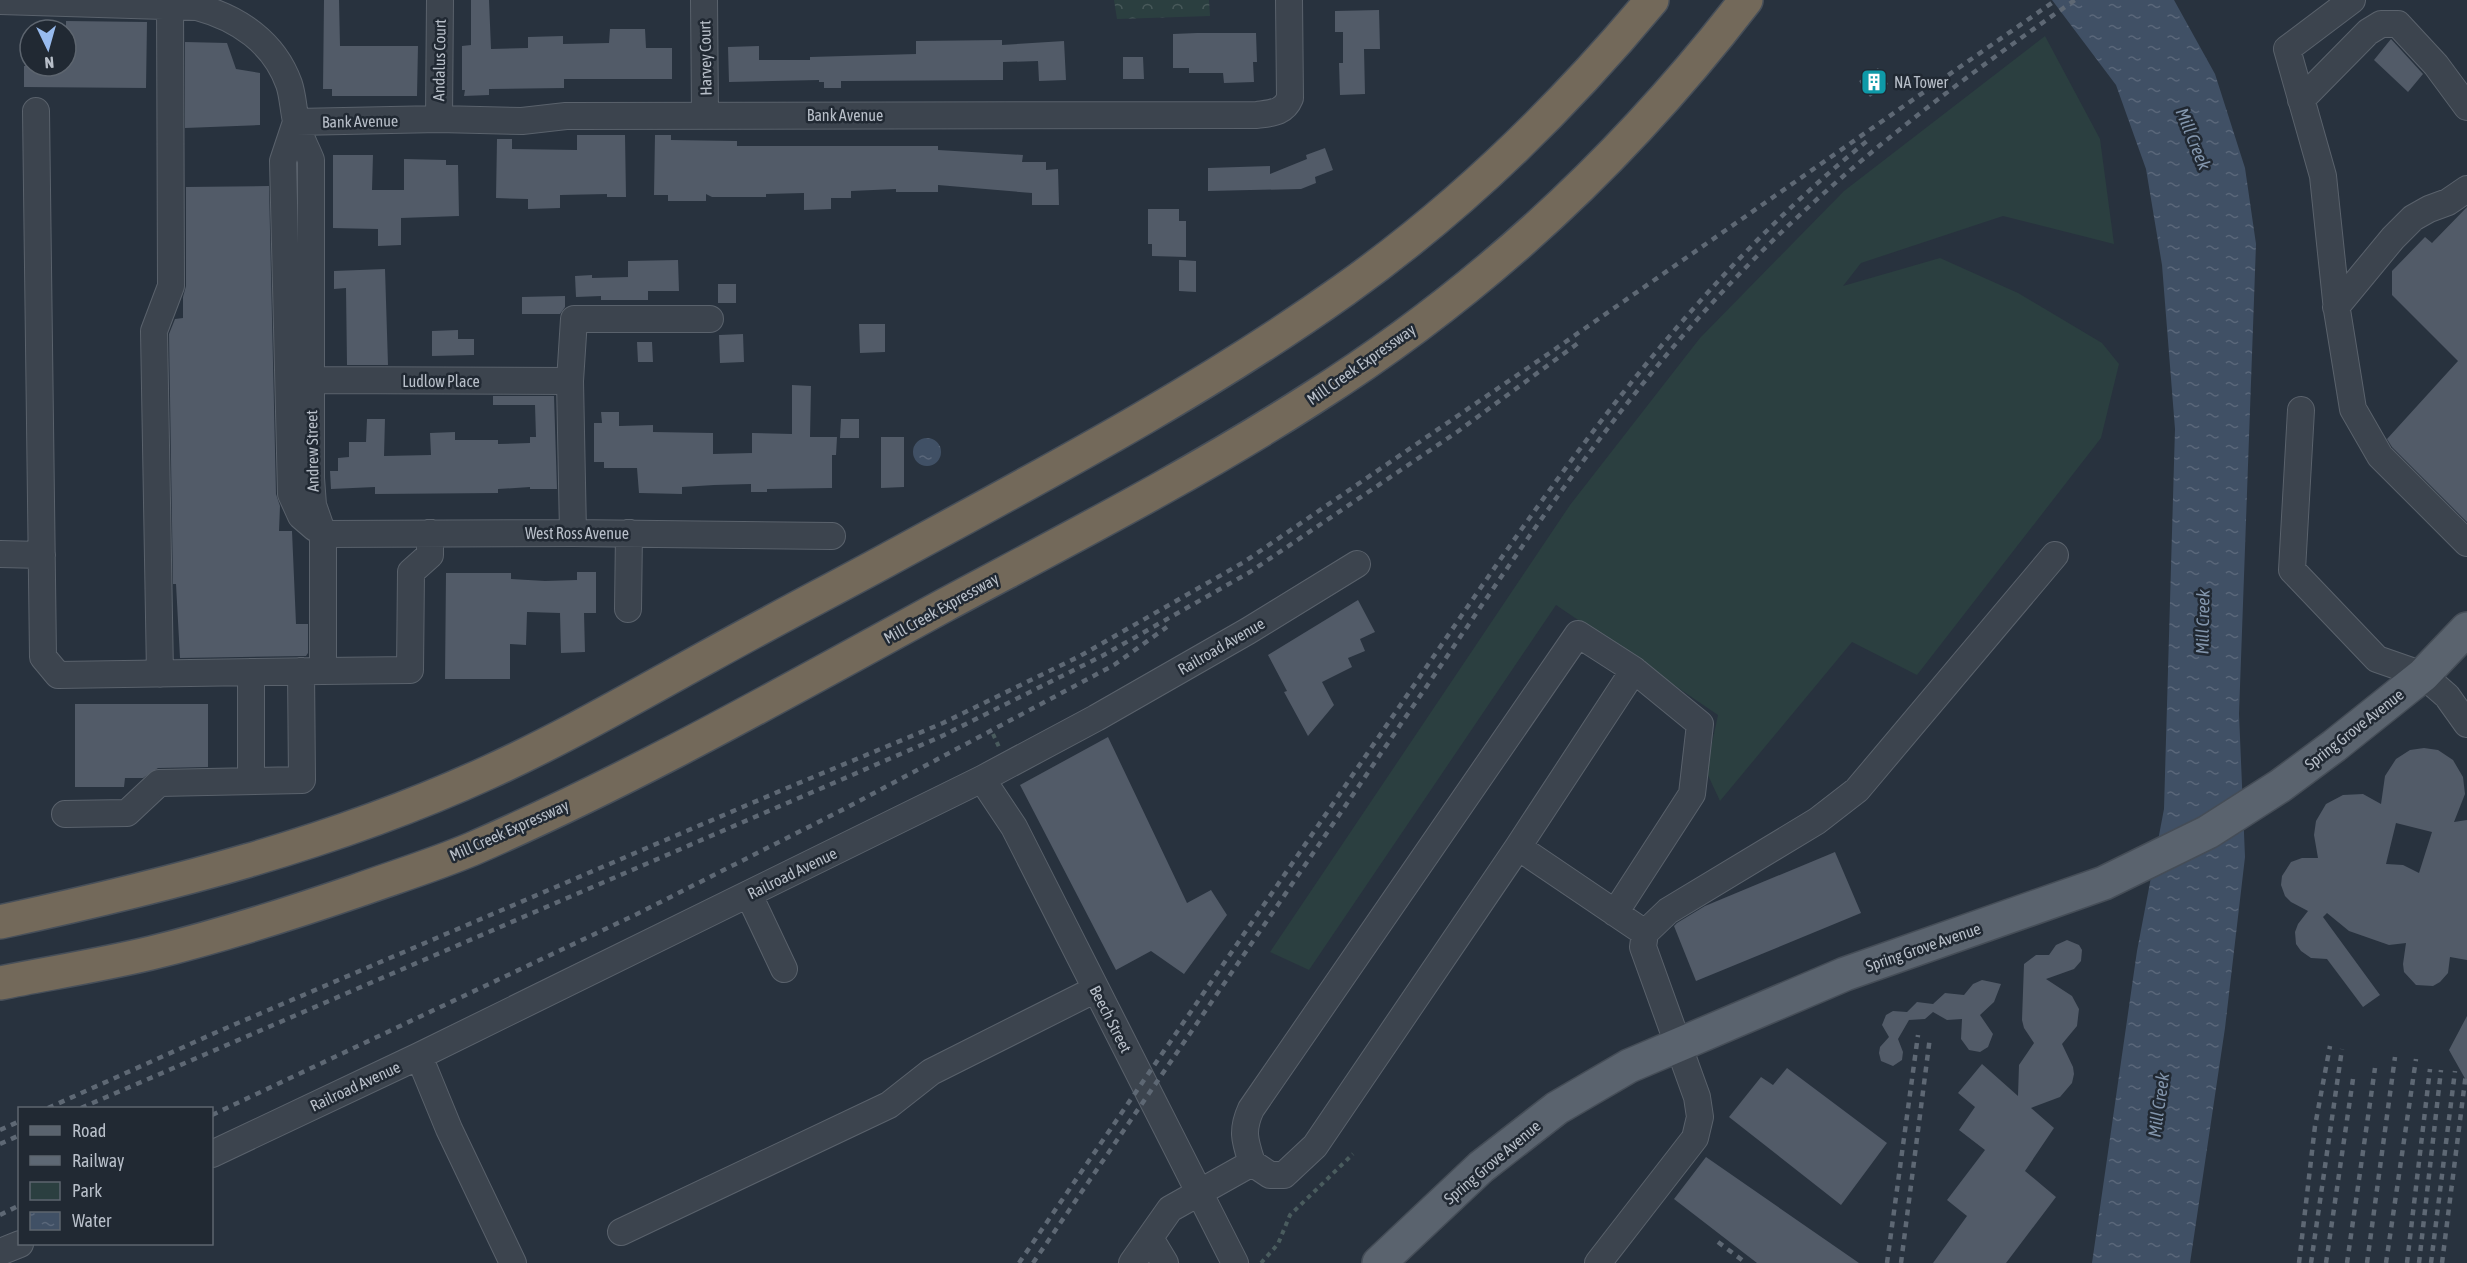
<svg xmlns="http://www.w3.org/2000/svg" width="2467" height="1263" font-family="'Asap Condensed',sans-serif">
	<defs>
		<pattern id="forest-crowns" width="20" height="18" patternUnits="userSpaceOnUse" patternTransform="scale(1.5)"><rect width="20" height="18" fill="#2b3f40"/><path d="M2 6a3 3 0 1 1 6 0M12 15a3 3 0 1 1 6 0" fill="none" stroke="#48595a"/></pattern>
		<pattern id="water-ripples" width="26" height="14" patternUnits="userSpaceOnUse" patternTransform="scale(1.5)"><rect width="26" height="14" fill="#405065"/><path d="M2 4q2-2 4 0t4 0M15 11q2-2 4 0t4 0" fill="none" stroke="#5a677a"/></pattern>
	</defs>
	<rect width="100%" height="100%" fill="#28323e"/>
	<path fill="#2b3f40" d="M2045 36 2100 139 2114 244 2003 216 1861 263 1843 286 1940 258 2018 293 2102 343 2119 364 2101 438 1917 675 1852 642 1720 801 1706 771 1718 715 1556 605 1309 970 1270 952 1570 505 1700 338 1844 191Z"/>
	<path fill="url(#forest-crowns)" d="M1114 0H1209L1210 16 1117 19Z"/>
	<path fill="url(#water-ripples)" d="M2052 0H2174L2215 74 2245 168 2256 244 2239 714 2245 857 2225 1028 2190 1263H2092L2137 951 2164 809 2175 429 2162 265 2146 169 2116 85Z
		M913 452a14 14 0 1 1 28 0a14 14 0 1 1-28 0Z"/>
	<path fill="#525b68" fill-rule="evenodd" d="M324 0H339L340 46H418L417 96H332V89H323Z
		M471 0H489L491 49 528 48V37L563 36V44L609 43 610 29H645L646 48H672V79H564V88L489 89V95L464 96 465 90H462V46L471 45Z
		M1379 10 1380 49H1364L1365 94 1340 95 1339 63H1343V32H1335V11Z
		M66 21 147 22 146 88 24 87V66H66Z
		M1197 33H1256L1257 62H1253L1254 82 1224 83 1223 73H1189V68H1173V34Z
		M2391 39 2423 74 2408 92 2374 60Z
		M1002 40V45L1064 41 1066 80 1039 81 1038 61 1003 62V80L846 81H841V88H824V82H819V80L729 82 728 47 759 46V60H810V57L916 54V41Z
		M185 42 227 43 236 69 260 73V125L185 128Z
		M1123 57H1143L1144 79H1123Z
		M1878 68 1888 84 1870 97 1859 81Z
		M577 135H625L626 197H607V194L560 195V208L528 209V199L496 198 497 139H512V149L577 150Z
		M655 135H671V140L737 141V146H938V150L1023 155 1022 162H1046V170L1058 169 1059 205H1032V193L938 185V192H896V189L851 191V198H831V209L804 210V193L766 194V197H712L706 194V201H668V195H654Z
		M1325 148 1333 170 1315 177 1316 183 1301 189 1208 191V168L1270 166V174L1307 159 1306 155Z
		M333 155H373L372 190H404V159L446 160V165H458L459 216 401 218V245L378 246V229L333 228Z
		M269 186 276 494 280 506 279 531H292L296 624H308V653L306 656 180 658 176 584H173L169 334 175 319 183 318V297L186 286V187Z
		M2467 207V522L2392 447 2387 439 2458 361 2392 295V271L2425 237 2432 243Z
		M1148 209H1179V221H1186V257L1152 256V244H1148Z
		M678 260 679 291H648V300H601V296L576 297 575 276 592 275V278L628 277V261Z
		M1179 260 1196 261V292L1179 291Z
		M385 269 388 365H347L346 288 334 289V271Z
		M718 284H736V303H718Z
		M565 296V307L560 314H522V297Z
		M859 324H885V352L860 353Z
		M458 330V339H474V355L432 356V331Z
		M743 334 744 362 720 363 719 335Z
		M637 342H652L653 362H638Z
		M792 385 811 386 810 437H837L836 455H832V488L767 489V492H751V484L714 485 682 487V494L639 493 637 468H604V462H594V423H602L601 412H619V426L653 425V432L713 433V454L752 453V433L792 434Z
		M493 396H554L557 489H530V487L498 489V493L375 494V487L331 489 330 471H338V458L349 457V442H366L367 419H385L384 456 431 455 430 433 455 432V440H498V444L530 443V437H536L535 405H493Z
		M841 419H859V438H840Z
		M881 437H904V487L881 488Z
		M577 572H596V613H584L585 652 561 653 560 613 527 612 526 645 510 644V679H445L446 573H511V579L545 581 577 580Z
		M1358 600 1375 632 1360 639 1365 651 1348 658 1352 667 1322 682 1334 705 1308 736 1284 692 1287 691 1268 655Z
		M75 704H208V767L158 768 143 778H125L124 787H75Z
		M1108 737 1187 903 1211 890 1227 915 1184 974 1151 951 1116 970 1020 785Z
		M2424 748 2438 750 2453 760 2463 777 2465 794 2454 822 2467 820V960L2450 957 2448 973 2440 982 2433 986 2416 985 2404 972 2403 964 2406 943 2389 945 2349 931 2327 913 2323 917 2380 995 2363 1007 2327 959 2311 958 2301 951 2296 944 2295 932 2298 924 2308 911 2291 902 2285 896 2281 885 2282 876 2291 862 2302 858H2318L2314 835 2316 821 2326 804 2343 795 2363 794 2381 804 2385 776 2396 759 2410 750ZM2396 823 2432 832 2419 873 2403 865 2386 864Z
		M1835 852 1861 913 1696 981 1674 926 1677 923 1705 906Z
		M2067 940 2079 945 2082 950 2081 961 2074 969 2046 979 2072 996 2079 1009 2077 1026 2062 1044 2073 1067 2074 1074 2072 1083 2060 1097 2031 1108 2054 1128 2025 1171 2056 1197 2006 1263H1933L1967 1216 1947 1200 1985 1150 1959 1130 1975 1107 1958 1093 1982 1064 2018 1096 2019 1065 2034 1043 2024 1028 2022 1020 2024 964 2036 955H2049L2056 945Z
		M1982 980 2001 984 1994 1002 1980 1015 1993 1034 1988 1047 1980 1052 1969 1050 1961 1039 1962 1019 1947 1020 1933 1012 1925 1019 1909 1020 1898 1039 1903 1052 1902 1060 1893 1066 1881 1061 1879 1053 1880 1047 1889 1037 1882 1025 1886 1015 1893 1011 1907 1012 1917 1002 1933 1004 1945 993 1964 995 1973 984Z
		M2467 1016V1082L2449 1050Z
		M1787 1068 1887 1143 1841 1205 1729 1117 1761 1077 1773 1085Z
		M1706 1157 1859 1263H1757L1674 1199Z"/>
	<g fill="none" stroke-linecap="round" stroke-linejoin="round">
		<defs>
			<path id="minor" d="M704 0 705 115
				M2352 0 2287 49 2323 176 2337 310 2353 409 2380 456 2467 543
				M0 1 197 7C238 18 274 42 289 84 293 96 293 108 296 121 298 134 306 147 311 160V478L313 505 323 534V671L58 675 43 657 36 111
				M2301 100 2368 32 2381 24H2398L2436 65 2467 107
				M439 119 440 0
				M296 122 439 119 522 121 566 116 1257 115C1271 113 1284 113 1290 98L1289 0
				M296 122 283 161 291 494 301 516 315 528
				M2336 307 2393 238 2413 218 2429 209 2448 202 2467 189
				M312 380 570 381
				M2301 410 2292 570 2377 659 2423 675 2447 696 2467 724
				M573 533 570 381 574 319H710
				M323 534 573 533 832 536
				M0 554 42 555
				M628 609 629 533
				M323 671 410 670 411 572 430 555V533
				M251 672V781
				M160 674 154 331 171 286 170 0
				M982 779 1014 827 1235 1263
				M65 814 127 813 159 783 302 780 301 671
				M1518 847 1645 933
				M749 895 784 969
				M1615 913 1692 794 1700 724 1634 670 1578 634 1251 1109C1241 1131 1245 1141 1252 1163L1270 1175H1284L1315 1146 1518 847 1634 670
				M419 1056 449 1129 513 1263
				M212 1154 419 1056 982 779 1096 718 1248 631 1357 564
				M621 1232 889 1105 931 1072 1096 989
				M1150 1238 1165 1263
				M0 1252 20 1244
				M1132 1263 1170 1209 1252 1163
				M1598 1263 1695 1138 1700 1117 1697 1097 1643 947 1645 933 1668 911 1817 821 1857 790 2055 555"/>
			<path id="major" d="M1379 1263 1481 1167 1557 1108 1629 1066 1845 974 2104 883 2208 832 2280 786 2334 746 2423 675 2467 629"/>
			<path id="highway" d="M0 922C166 886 332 844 487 773 564 738 636 696 709 656 768 623 828 592 887 560 1043 475 1199 393 1344 290 1458 209 1562 108 1652 0
				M0 983C50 973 101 965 151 953 220 936 289 914 356 891 395 877 434 865 472 849 635 778 789 690 945 605 1068 539 1193 475 1311 399 1479 293 1625 157 1746 0"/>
		</defs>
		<use href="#minor" stroke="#5a626c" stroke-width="28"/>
		<use href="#major" stroke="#454d57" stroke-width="36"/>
		<use href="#highway" stroke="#474f59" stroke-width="36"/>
		<path stroke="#4a5c5e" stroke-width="4" stroke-dasharray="4.5 4.5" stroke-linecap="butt" d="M993 734 999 747
			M1261 1263 1278 1244 1290 1215 1353 1154"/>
		<use href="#minor" stroke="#3c444e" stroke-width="26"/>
		<use href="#major" stroke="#5a636e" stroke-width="33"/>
		<use href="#highway" stroke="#73695a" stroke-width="33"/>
		<path stroke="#5e6874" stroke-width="4.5" stroke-dasharray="6 6" stroke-linecap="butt" d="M48 1108 217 1032 787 788 943 723 1080 656 1244 562 1551 352 2056 0
			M81 1108 940 737 1102 656 1250 572 1457 432 1581 341
			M212 1115 637 914 846 808 1114 665 1167 627
			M0 1130 20 1121
			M0 1144 20 1135
			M0 1215 20 1205
			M1718 1242 1746 1263
			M1019 1263C1144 1080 1270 896 1395 713 1536 507 1671 299 1867 141
			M1033 1263C1158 1080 1283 898 1407 715 1504 574 1597 428 1713 302 1821 184 1944 91 2075 0
			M1887 1263 1918 1035
			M1901 1263 1930 1037
			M2299 1263 2315 1126 2330 1046
			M2311 1263 2342 1049
			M2326 1263 2353 1079
			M2347 1263 2375 1068
			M2367 1263 2395 1057
			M2386 1263 2416 1059
			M2407 1263 2430 1069
			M2419 1263 2441 1070
			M2431 1263 2455 1071
			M2442 1263 2466 1073"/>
	</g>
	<defs>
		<symbol id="building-square" viewBox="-11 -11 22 22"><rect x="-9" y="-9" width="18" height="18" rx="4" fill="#0f9aa8" stroke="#212933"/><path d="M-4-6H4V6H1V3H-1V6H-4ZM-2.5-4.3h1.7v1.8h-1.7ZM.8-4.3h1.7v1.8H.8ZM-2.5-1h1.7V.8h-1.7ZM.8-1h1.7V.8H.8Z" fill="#fff"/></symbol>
	</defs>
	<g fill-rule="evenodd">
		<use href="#building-square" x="1859" y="67" width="30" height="30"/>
	</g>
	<g text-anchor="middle" stroke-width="5" stroke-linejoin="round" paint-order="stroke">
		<g font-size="16" fill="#b8bfc9" stroke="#212933">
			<text transform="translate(705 58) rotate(-91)" y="6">Harvey Court</text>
			<text transform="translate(439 60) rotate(-89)" y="6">Andalus Court</text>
			<text x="845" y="121">Bank Avenue</text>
			<text transform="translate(360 121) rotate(-1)" y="6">Bank Avenue</text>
			<text transform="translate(1361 364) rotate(-35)" y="6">Mill Creek Expressway</text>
			<text x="441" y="387">Ludlow Place</text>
			<text transform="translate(312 451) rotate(-91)" y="6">Andrew Street</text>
			<text x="577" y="539">West Ross Avenue</text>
			<text transform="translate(941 608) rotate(-29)" y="6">Mill Creek Expressway</text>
			<text transform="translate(1221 646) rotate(-30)" y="6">Railroad Avenue</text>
			<text transform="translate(2354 729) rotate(-38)" y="6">Spring Grove Avenue</text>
			<text transform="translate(509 830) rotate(-24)" y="6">Mill Creek Expressway</text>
			<text transform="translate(792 873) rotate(-26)" y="6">Railroad Avenue</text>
			<text transform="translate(1923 947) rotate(-19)" y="6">Spring Grove Avenue</text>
			<text transform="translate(1111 1019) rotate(63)" y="6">Beech Street</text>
			<text transform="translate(355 1086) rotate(-25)" y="6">Railroad Avenue</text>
			<text transform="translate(1492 1162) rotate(-40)" y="6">Spring Grove Avenue</text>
		</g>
		<g font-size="16" fill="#b8bfc9" stroke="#212933" text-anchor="start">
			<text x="1894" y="88">NA Tower</text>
		</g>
		<g font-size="18" font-style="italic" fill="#8396ad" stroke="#212933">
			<text transform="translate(2193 139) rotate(68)" y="6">Mill Creek</text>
			<text transform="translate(2203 622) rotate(-89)" y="6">Mill Creek</text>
			<text transform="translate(2159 1105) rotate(-82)" y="6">Mill Creek</text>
		</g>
	</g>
	<rect x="18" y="1107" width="195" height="138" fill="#212933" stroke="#5d656f" stroke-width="1.5"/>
	<rect x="30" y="1126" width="30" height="9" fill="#5a636e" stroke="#5d656f" stroke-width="1.5"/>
	<text x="72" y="1137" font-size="18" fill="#b8bfc9">Road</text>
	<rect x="30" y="1156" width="30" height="9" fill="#5e6874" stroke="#5d656f" stroke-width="1.5"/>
	<text x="72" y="1167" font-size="18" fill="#b8bfc9">Railway</text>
	<rect x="30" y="1182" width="30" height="18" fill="#2b3f40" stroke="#5d656f" stroke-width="1.5"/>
	<text x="72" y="1197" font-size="18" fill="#b8bfc9">Park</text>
	<rect x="30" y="1212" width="30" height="18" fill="url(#water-ripples)" stroke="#5d656f" stroke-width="1.5"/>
	<text x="72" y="1227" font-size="18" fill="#b8bfc9">Water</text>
	<g transform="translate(48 48) rotate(175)"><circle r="28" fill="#212933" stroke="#5d656f" stroke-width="1.5"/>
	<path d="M0-4.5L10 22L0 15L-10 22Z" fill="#98bbee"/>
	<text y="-9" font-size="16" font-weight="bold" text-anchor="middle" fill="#b8bfc9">N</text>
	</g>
</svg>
